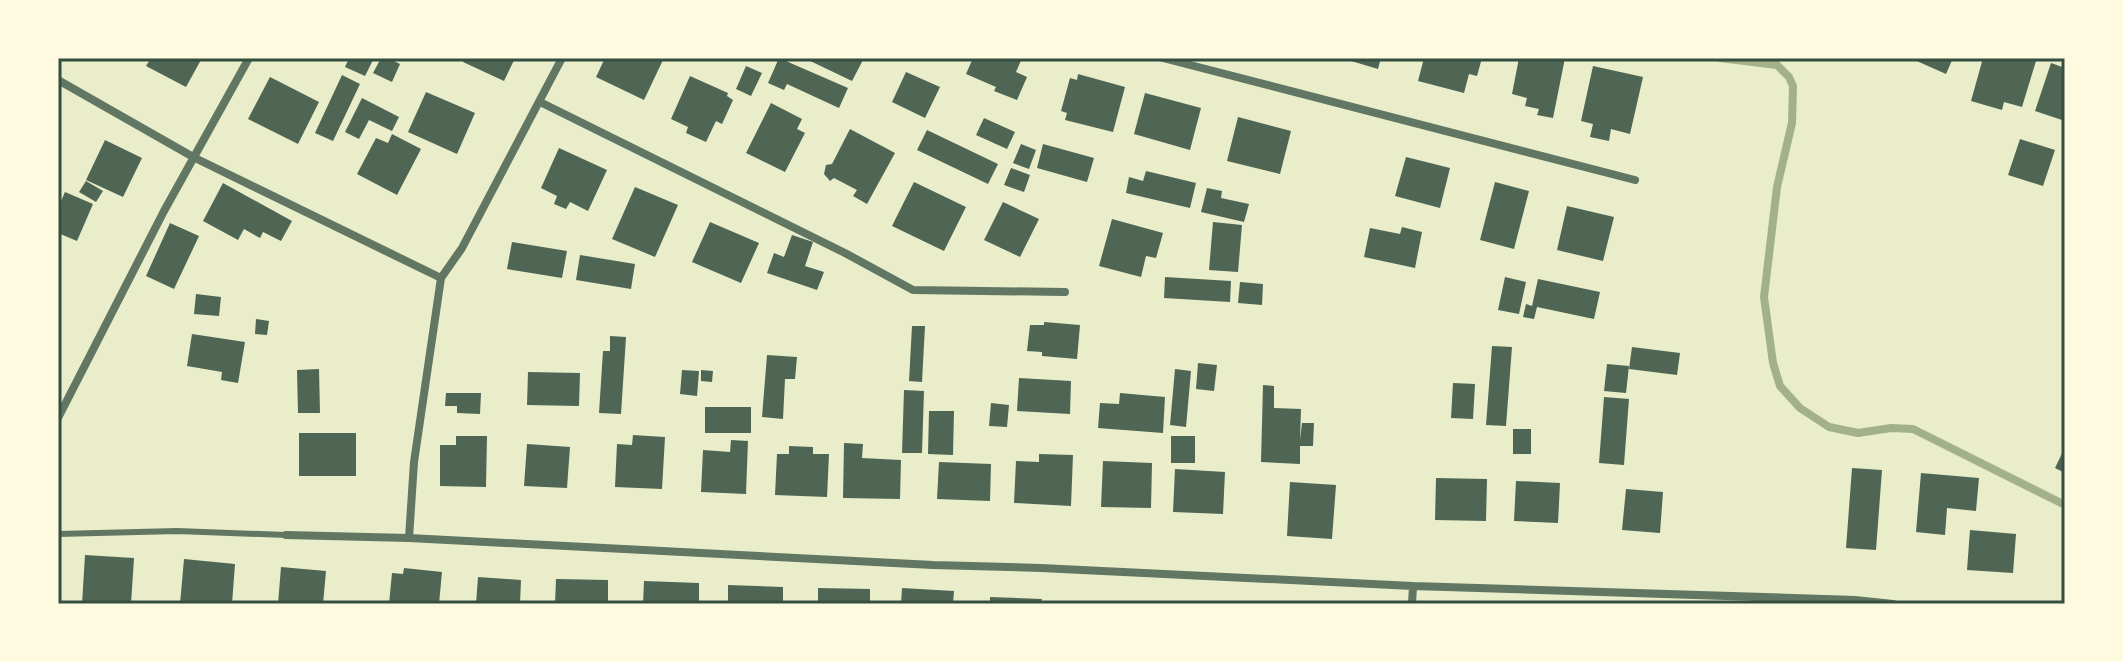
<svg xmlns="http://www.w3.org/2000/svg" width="2123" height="662" font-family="'DM Sans',sans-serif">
	<rect width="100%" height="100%" fill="#e9edc9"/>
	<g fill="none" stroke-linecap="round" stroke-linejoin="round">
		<path stroke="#a3b18a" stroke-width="8" d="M1720 58 1777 65 1789 77 1793 86 1792 123 1777 187 1764 297 1773 363 1780 386 1800 408 1829 427 1858 433 1891 428 1913 429 2065 505"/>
	</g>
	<path fill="#4f6655" d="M151 58H202L186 87 146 66Z
		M349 58H374L365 76 345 67Z
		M381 58H388L400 64 392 82 373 73Z
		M465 58H515L504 81 463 62Z
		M605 58H659L663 60 644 100 596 77Z
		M779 58 848 88 839 108 787 84 784 90 768 83Z
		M804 58H864L852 81Z
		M973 58H1022L1016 72 1027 77 1017 100 994 91 996 87 966 74Z
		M1341 58H1381L1378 69Z
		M1424 58H1482L1477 76 1469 74 1464 93 1418 81Z
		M1519 58H1565L1553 118 1537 115 1539 109 1525 106 1527 98 1512 94Z
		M1910 58H1953L1946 74Z
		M1983 58H2027L2036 61 2022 107 2004 102 2002 110 1971 101Z
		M2051 63 2065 68V121L2035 111Z
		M746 66 762 73 751 96 736 89Z
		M1593 66 1643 77 1630 134 1611 129 1609 141 1590 137 1593 124 1581 121Z
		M906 72 940 87 925 118 892 102Z
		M1078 74 1125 87 1113 132 1065 120 1067 113 1061 111 1070 78 1077 80Z
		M342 75 360 84 333 141 315 133Z
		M690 76 728 93 727 96 733 100 722 124 716 121 706 142 686 133 688 127 671 119Z
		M270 77 319 102 298 144 248 119Z
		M426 92 475 113 457 154 408 132Z
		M1145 93 1201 108 1190 150 1134 134Z
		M362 98 399 117 392 131 369 120 359 139 345 132Z
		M771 103 802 119 797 129 805 133 785 172 746 153Z
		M1238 117 1291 131 1280 174 1227 161Z
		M984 118 1015 132 1007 149 976 135Z
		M850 129 895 153 867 204 853 196 857 190 834 178 830 181 824 174 826 165 832 164Z
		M927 130 998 164 988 184 917 150Z
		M392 134 421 149 397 195 357 174 376 138 388 143Z
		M2020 139 2055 150 2043 186 2008 175Z
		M105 140 142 158 123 197 86 180Z
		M1021 144 1036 150 1029 169 1013 163Z
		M1043 144 1094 158 1087 182 1037 168Z
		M559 148 607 170 588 211 570 202 566 209 554 204 557 196 541 188Z
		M1406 157 1450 168 1440 208 1395 196Z
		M1011 168 1030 175 1024 192 1004 185Z
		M1146 171 1196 183 1190 208 1126 193 1129 177 1143 181Z
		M86 181 103 191 96 202 79 192Z
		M914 182 966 207 944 251 892 226Z
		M1495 182 1529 191 1514 249 1480 240Z
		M223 183 292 221 281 241 263 232 260 238 244 229 238 240 203 221Z
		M635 187 678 205 655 257 612 239Z
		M1207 188 1222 191 1221 198 1249 204 1244 222 1201 212Z
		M65 192 93 204 77 241 58 233V208Z
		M1003 202 1039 219 1020 257 984 240Z
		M1567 206 1614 217 1603 261 1557 250Z
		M1112 219 1163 233 1156 258 1146 256 1141 277 1099 266Z
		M710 222 759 243 741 283 692 262Z
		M1213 222 1242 225 1238 272 1209 270Z
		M170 223 199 236 174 289 146 276Z
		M1402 227 1422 232 1415 268 1364 257 1370 228 1400 234Z
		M792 235 813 242 805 266 824 272 817 290 767 273 774 253 784 257Z
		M512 242 567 251 562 278 507 269Z
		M580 255 635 264 631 289 576 280Z
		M1165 277 1231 281 1230 302 1164 298Z
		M1505 277 1526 282 1519 314 1498 310Z
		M1538 279 1600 292 1594 319 1537 307 1534 319 1523 317 1526 304 1532 306Z
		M1240 282 1263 284 1262 305 1238 303Z
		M196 294 221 297 219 316 194 314Z
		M256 319 269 321 267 335 255 334Z
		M1044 322 1080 325 1077 359 1042 356V352L1027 351 1030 325H1044Z
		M912 326H925L922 382 909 381Z
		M192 334 245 342 238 383 221 380 222 372 187 366Z
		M610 336 626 337 621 414 599 413 603 351H610Z
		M1492 346 1512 347 1506 426 1486 425Z
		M1632 347 1680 353 1677 375 1629 369Z
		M767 355 797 357 795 379H785L783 419 762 417Z
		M1198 363 1217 365 1214 391 1196 389Z
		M1607 364 1629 366 1626 393 1604 391Z
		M319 369 320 413H298L297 370Z
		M1175 369 1191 371 1186 427 1170 425Z
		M682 370 699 371 697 396 680 394Z
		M701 370 713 371 712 382 701 381Z
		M528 372 580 373 579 406 527 405Z
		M1019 378 1071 381 1070 414 1017 411Z
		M1453 383 1475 384 1473 419 1451 418Z
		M1263 385 1274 386V408L1301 409 1300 440 1302 423H1314L1313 446H1300V464L1261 462Z
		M904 390 924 391 922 453H902Z
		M446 393H481L480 414 457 413V406H445Z
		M1120 393 1165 397 1163 433 1098 428 1100 403 1119 404Z
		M1604 397 1629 399 1624 465 1599 463Z
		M991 403 1009 405 1007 427 989 426Z
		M705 407H751V433H705Z
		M929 411H954L953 455 928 454Z
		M1513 429H1531V454H1513Z
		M299 433H356V476H299Z
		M633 435 665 437 662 489 615 487 617 444 632 445Z
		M456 436H487L486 487 440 486V445H456Z
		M1171 436H1195V463H1171Z
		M731 440 748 441 746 494 701 492 703 450 730 452Z
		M844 443 863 444 862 458 901 460 900 499 843 498Z
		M527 444 570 447 567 488 524 486Z
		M789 446 813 447V454H829L827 497 775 495 777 454H789Z
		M2065 447V473L2055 468Z
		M1039 454 1073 455 1071 506 1014 503 1016 461 1039 462Z
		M1103 461 1152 463 1151 508 1101 507Z
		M939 462 991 464 990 501 937 499Z
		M1852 468 1882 470 1876 550 1846 548Z
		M1175 469 1225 472 1223 514 1173 512Z
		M1921 473 1979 478 1976 511 1947 508 1945 535 1916 532Z
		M1436 478 1487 479 1486 521 1435 520Z
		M1516 481 1560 483 1558 523 1514 521Z
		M1290 482 1336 485 1332 539 1287 536Z
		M1626 489 1663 492 1660 533 1622 530Z
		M1970 530 2016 534 2013 573 1967 570Z
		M85 555 134 558 131 604H82Z
		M184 559 235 564 232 604H180Z
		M281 567 326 571 323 604H278Z
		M404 568 442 572 439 604H389L392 573 403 574Z
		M478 577 521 580 520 604H476Z
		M556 579 608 580V604H555Z
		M644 581 699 583V604H643Z
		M728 585 783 587V604H728Z
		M818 588 870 589V604H818Z
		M902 588 954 591 953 604H901Z
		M990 597 1042 599 1041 604H990Z"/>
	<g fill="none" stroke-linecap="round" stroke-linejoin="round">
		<path stroke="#617663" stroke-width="6" d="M58 534 177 531 286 535"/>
		<path stroke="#617663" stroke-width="8" d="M1163 58 1635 180
			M58 80 195 158 441 278
			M540 102 845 253 913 290 1065 292
			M58 418 164 211 249 58
			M286 535 409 538 933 565 1041 568 1413 586 1855 600 1893 604
			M409 538 414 462 441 278 462 248 562 58
			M1412 604 1413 586"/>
	</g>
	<rect width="2123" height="662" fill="none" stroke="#fefae0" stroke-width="120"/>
	<rect x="60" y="60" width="2003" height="542" fill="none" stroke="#344e41" stroke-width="3"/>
</svg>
